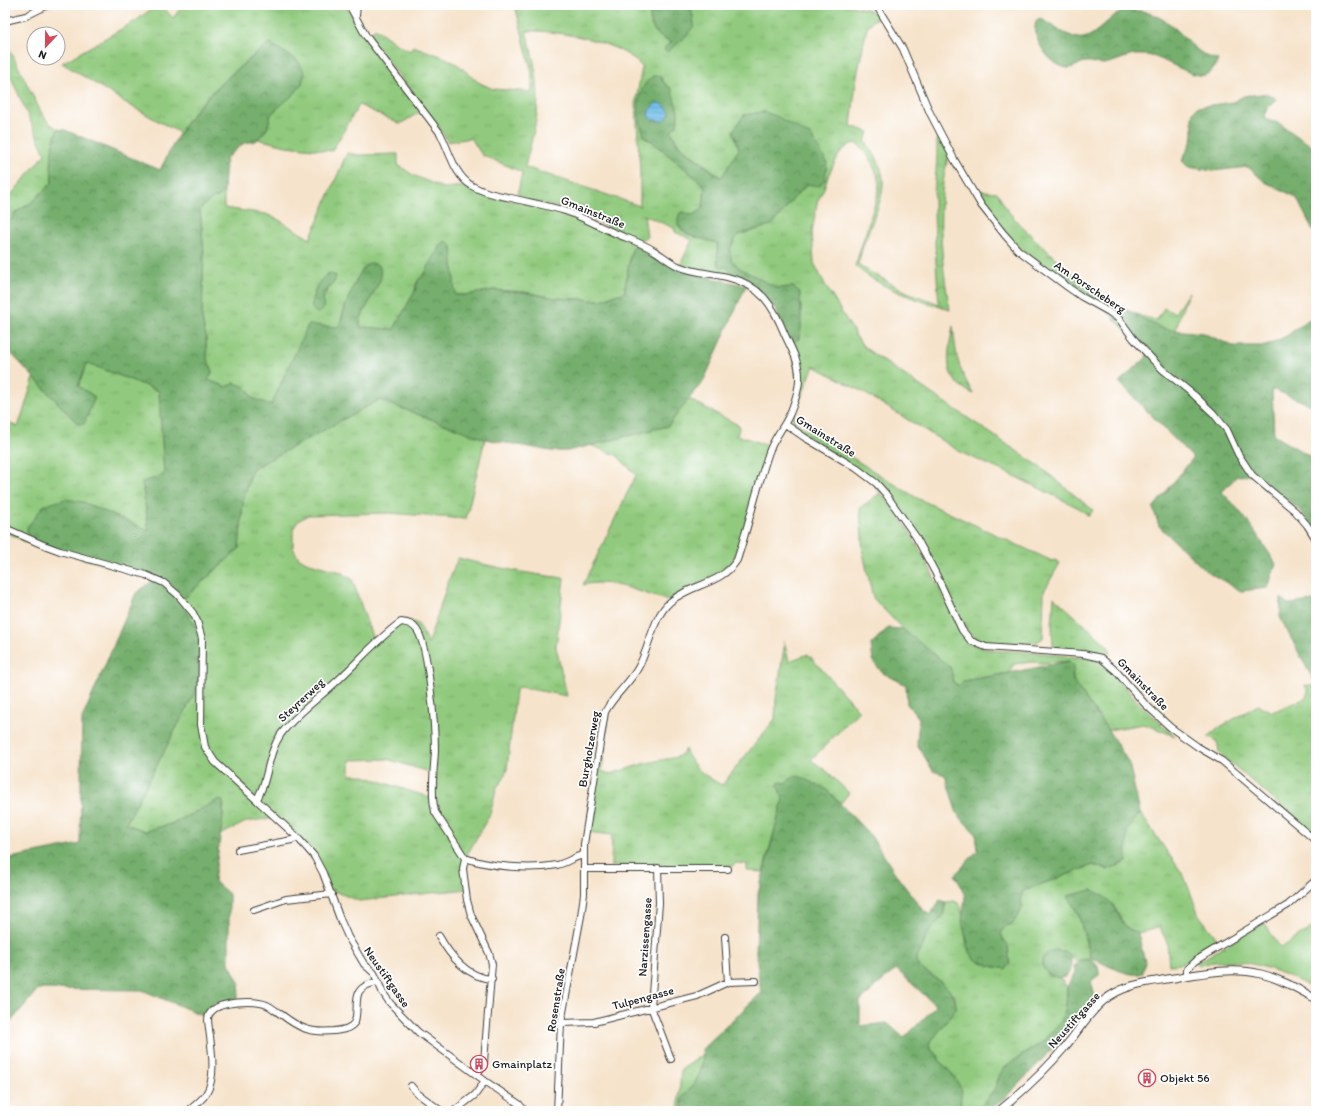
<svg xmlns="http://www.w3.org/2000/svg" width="1321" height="1116" font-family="Itim,sans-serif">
	<defs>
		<pattern id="grass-tufts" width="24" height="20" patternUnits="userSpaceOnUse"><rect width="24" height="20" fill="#91ca7e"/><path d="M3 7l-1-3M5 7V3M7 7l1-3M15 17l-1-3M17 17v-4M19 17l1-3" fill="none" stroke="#7cad6c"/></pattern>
		<pattern id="forest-crowns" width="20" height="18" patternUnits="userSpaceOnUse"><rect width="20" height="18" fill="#74ae6d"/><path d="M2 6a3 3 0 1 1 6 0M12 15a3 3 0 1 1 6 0" fill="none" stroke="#5e8d59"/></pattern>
		<pattern id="water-rules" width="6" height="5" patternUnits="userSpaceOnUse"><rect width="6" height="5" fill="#71beeb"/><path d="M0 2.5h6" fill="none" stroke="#61a3c9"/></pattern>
	</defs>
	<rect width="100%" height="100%" fill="#fff"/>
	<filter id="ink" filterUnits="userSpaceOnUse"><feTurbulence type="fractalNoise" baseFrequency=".025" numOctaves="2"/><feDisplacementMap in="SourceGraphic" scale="8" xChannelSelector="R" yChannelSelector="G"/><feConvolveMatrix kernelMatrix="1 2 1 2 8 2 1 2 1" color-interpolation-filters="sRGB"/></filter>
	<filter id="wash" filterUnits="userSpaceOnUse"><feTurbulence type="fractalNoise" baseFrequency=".012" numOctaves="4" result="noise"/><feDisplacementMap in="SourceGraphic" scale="16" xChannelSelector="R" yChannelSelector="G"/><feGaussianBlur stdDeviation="0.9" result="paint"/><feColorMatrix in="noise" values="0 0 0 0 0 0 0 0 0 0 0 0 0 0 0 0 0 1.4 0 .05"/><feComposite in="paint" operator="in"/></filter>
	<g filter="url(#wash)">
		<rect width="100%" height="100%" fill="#f6e3cb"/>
		<path fill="url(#grass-tufts)" stroke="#56734d" fill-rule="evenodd" d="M156 5H161L173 18 183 5H345L420 112 400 124 359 105 332 151 286 146 258 139 267 129 271 114 295 93 302 83 299 62 270 43C240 66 199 98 180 133L131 106 62 63 137 20Z
			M515 5H648C650 9 650 13 650 18 652 32 659 38 673 42L668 44 681 40 686 36 691 6 690 5H848C858 8 872 8 879 17L872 21 868 26 866 32 856 81 851 126 869 132 865 141C874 152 881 164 883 179 885 197 869 228 863 246 861 252 860 258 858 264L863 268 907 292 939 304C936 268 934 232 934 197 935 174 939 152 936 129L949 154C935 203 941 261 950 310 916 300 882 289 855 266L877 197 879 183 877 174 868 155 859 145 855 143 849 145 841 152 836 160 829 174 824 188 817 203 812 232 814 263 827 288 858 339 863 346 876 356 1039 466 1093 510 1089 516 1079 508 1012 475 962 453 861 391 814 366 794 414 796 423 917 498 1052 561 1055 560 1060 563 1044 591 1043 638 1037 642C1020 642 988 648 974 637 972 636 969 633 967 630L912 526 890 494 877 481 797 430 792 418 800 389 790 342 799 339 801 327V306L793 287 777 288 739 268 731 259 730 249 738 235 756 230 794 198 808 184 778 117 764 112 744 115 733 131 739 149 722 178 679 145 671 131 676 126 671 88 664 83 662 78 639 122 646 139 653 141 705 186 703 208C694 215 693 217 683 212L680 227C689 238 704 239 717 243L719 257 717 262 721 267H727L739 279 680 265 692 240 675 232 674 228 644 215 647 237 639 241 571 210 517 198 522 172 482 155 471 138 448 142 437 125 368 35 375 28 395 43 410 51 413 46 446 58 457 64 478 82 493 89 532 92V73ZM526 31C557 30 622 41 642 67L636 101 637 122 640 171V206L525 167C529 149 535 131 537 113 540 83 534 60 526 31Z
			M5 40 41 112 48 122 58 129C50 147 51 163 52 183L31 203 16 212 6 235 9 261 5 293V202L45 154 5 64Z
			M347 153 359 155 398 154V165L413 175 443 188 468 186 489 195 553 210 569 215 635 243 653 253 634 246 631 252 624 293 611 296 601 300 555 298 524 292 493 290 468 295H454L452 247 442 243 424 275 420 278 416 284 415 291 394 329 360 328V320L381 278 358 277 345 306 339 327 308 326 271 405 252 398 249 391 235 383 226 387 208 380 212 372 211 367 207 359 206 338 202 319 204 253 200 209 213 198 218 197 224 191V208L266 214 279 220 310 239ZM325 277 335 281C327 290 321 300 313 310 311 298 315 283 325 277Z
			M973 190 997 192 1008 211 1020 225 1067 269 1063 268 1062 274 1092 296 1100 305 1085 297 1017 246 1006 234Z
			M1091 289C1112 301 1132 316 1157 320L1164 308 1175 313 1189 292 1179 317 1176 331 1163 329 1123 309Z
			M953 326C956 354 957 369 974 394 940 379 948 356 953 326Z
			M87 363 159 391 164 475 142 483 149 531 83 502 27 528 28 543 5 532V420L18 427 34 378 77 423 82 424 78 387Z
			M689 399 740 426 737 435 769 446 735 557 730 566 723 572 673 597 666 601 663 599C638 592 609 578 583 585L636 475 616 455 590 445 668 426Z
			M379 400 485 439 466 519 389 513 308 515 298 521 293 529V548L298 557 306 562 341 572 352 579 374 642 401 620C423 620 420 629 428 644L448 582 458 558C493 567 528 574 564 578L556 647 567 696 519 687 516 690 507 769 503 780 497 787 490 814 467 855 466 869 467 889 359 901 326 888 317 866 299 843 272 818 246 822 220 835 224 805 218 800 174 823 145 831 126 824 203 677 202 636 180 602 239 549 243 501 252 469ZM387 759 432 773 431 798 361 775H350V760Z
			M874 485 878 488 905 524 927 563 965 640C986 654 1008 650 1032 652 1052 654 1073 657 1094 659 1114 668 1124 687 1138 702 1150 714 1163 725 1175 736L1144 724 1108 730 1074 682 1069 661 1043 663 1033 662 1014 664 1009 673 963 681 960 686 953 682 873 598 863 553 860 508 880 493Z
			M1054 597 1108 646 1111 652 1100 655 1085 649 1077 651 1053 647 1052 625Z
			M784 641 789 661 808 654 859 711 811 760 828 772 849 793 840 804 826 789 778 787 783 799 763 872 747 871V864L736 863 733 866H611L612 835 588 832 607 717V726L602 771 610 774 646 763 677 757 682 754 685 749C694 769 703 775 722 785L775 719 776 699 784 648Z
			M1305 685 1316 686V836L1219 753C1218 744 1218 739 1208 737L1220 727 1258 705 1272 712 1306 698 1308 692Z
			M1140 813 1184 876 1199 915 1218 940 1182 964 1169 965 1167 943 1160 927 1138 933 1134 932 1124 925 1113 905 1103 895 1068 896 1079 916 1090 957 1089 959 1075 961 1065 951 1048 975 1060 978 1067 987 1066 1008 1061 1023 1040 1044 1007 1065 1000 1074 995 1088 980 1107 972 1111H958L961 1101 953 1075 940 1061 938 1055 930 1049 929 1044 956 1009 955 996 942 983 932 975 920 969 916 964V957L924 944 926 936 942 917 946 902 954 901 960 904C966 920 961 953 980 961L1008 946 1001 935C1002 927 1007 926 1014 923L1023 891 1093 865 1107 870 1127 830Z
			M703 1054 702 1068 695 1083 682 1098V1111H678L681 1070Z"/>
		<path fill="url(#forest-crowns)" stroke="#486544" fill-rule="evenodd" d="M648 5H690L693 16 694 26 686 36 667 52 665 51 664 50 665 47 672 42C658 37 653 33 650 17 650 13 650 9 648 5Z
			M1131 10C1148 10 1166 19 1178 31 1192 44 1198 55 1218 60V63C1215 68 1210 73 1205 75 1195 79 1163 58 1151 56 1148 55 1145 55 1142 55 1129 53 1116 63 1103 64 1097 64 1091 61 1085 62 1079 63 1075 68 1068 68 1054 67 1041 50 1037 38 1035 30 1033 24 1039 18 1052 25 1064 35 1078 38 1093 41 1108 17 1122 11 1125 10 1128 10 1131 10Z
			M270 43 299 62 305 73 302 83 295 93 271 114 267 129 256 141 244 143 226 158 224 191 218 197 213 198 200 209 204 253 202 319 206 338 207 359 211 367 212 373 208 380 226 387 235 383C244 386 248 389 252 398L271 405 308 325 339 327C343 314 357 266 371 263 374 263 377 265 380 266L381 278 360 320V327L394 329 415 291 418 280 424 275 436 253 445 241 449 243 452 247 455 295H468L493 290 524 292 555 298 601 300 611 296 624 293 631 252 634 246H636L695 274 718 279 746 286 704 380 668 426 568 451H551L485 439 379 400 252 469 243 501 239 549 180 602 202 636 203 677 126 824 145 831 174 823 218 800 223 801V817L214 881 229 894V963L240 984 237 1002 215 1003 204 1016 142 990 38 989 5 1029V859L80 844 82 719 136 593 155 579 28 543 27 528 43 506 65 499 83 502 149 531 142 482 164 475 159 391 87 363 78 386 95 397 84 424 77 423 5 347V293L9 261 6 235 8 224 16 212 31 203 52 183C51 163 50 147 58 129L65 130 160 170C167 156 174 142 182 129 205 94 238 68 270 43Z
			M653 76H660L664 83 671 88 678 111V121L676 126 671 131 678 145 721 178 739 149 733 131 744 115 764 112 778 117 811 136 827 162 825 180 818 186 807 184 794 198 773 224 756 230 738 235 730 249 731 259 739 268 777 288 793 287 800 292 801 327 799 339 793 342H790L775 308 734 276 727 267H721L718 265 717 243C704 239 669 235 680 213L683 212C693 217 694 215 703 208L705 186 653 142 645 137C637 117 633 91 653 76Z
			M1262 94C1268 94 1273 94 1276 100L1268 108 1264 117 1280 124 1316 149V236L1296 197 1265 182 1248 167 1213 171 1188 167 1182 161C1185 154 1193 141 1193 134 1194 124 1188 114 1197 107L1233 102 1244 96Z
			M1063 268 1067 269 1091 289 1123 309 1163 329 1203 333 1233 346H1266L1288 335 1316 314V407L1272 389 1274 435 1316 460V531L1300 510 1254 475 1237 476 1222 492C1244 513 1260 539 1276 564L1268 588 1241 591 1206 571 1159 526 1153 508 1193 458 1119 382 1146 358 1147 353 1092 296 1062 274V271Z
			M329 273 336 276C335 284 328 287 325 293 322 298 324 304 323 310L318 313C304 310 316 287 322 279 323 277 327 275 329 273Z
			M1281 598 1288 604 1313 601 1316 609V684L1303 661 1280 617Z
			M888 628 903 629 951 668 953 682 959 686 963 681 1009 673 1069 661 1075 667 1072 676 1074 682 1108 730 1129 763 1140 813 1127 830V862L1107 870 1093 865 1023 891 1020 897 1023 906C1020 911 1018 917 1014 921 1009 927 1002 925 1001 935L1008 946 1010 963 1006 969 994 967 974 959 969 950 962 921 965 897 961 886 955 875 978 850 976 834 957 814 945 775 933 771 917 744 919 718 907 704 906 685 883 673 873 662 871 644Z
			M796 775 826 789 871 836 899 879 923 910 930 915 940 900 946 902C945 907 944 913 942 917 938 924 929 929 926 936 925 939 925 942 923 945 921 950 916 954 916 959 915 974 958 981 956 1009L929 1044 930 1049 938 1055 940 1061 953 1075 962 1090 959 1111H682V1098L695 1083 702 1068 703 1054 702 1049 761 993 756 953 758 894 783 799 778 787V783L782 782 785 783ZM896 969 936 1006 904 1038 887 1023 860 1026V1001Z
			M1092 890C1100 893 1106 897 1112 904 1121 915 1122 930 1138 933L1145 962 1143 973C1130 979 1103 963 1090 957L1079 916 1068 896Z
			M1056 950 1065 951 1071 957V968L1066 977C1045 982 1029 956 1056 950Z
			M1089 959C1097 963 1099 966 1099 975L1091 981 1095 997 1055 1046 1007 1096 989 1111H972L980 1107 995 1088 1000 1074 1007 1065 1040 1044 1060 1023 1066 1008 1067 987 1075 973 1074 966 1081 960Z"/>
		<path fill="#91ca7e" stroke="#56734d" d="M1264 923 1278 944 1281 948 1316 925V978L1307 985C1278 971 1248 958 1215 962 1209 962 1203 965 1197 966L1196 963Z"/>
		<path fill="url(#water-rules)" stroke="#466d84" d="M657 103 663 104 669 111 670 114 663 121C657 120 651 121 648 115 649 109 652 106 657 103Z"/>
	</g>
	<g filter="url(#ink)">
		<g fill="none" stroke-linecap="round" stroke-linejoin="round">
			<defs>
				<path id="minor" d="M349 5 366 36 440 133C450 152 454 175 472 186 483 192 495 195 507 197 526 202 546 205 565 211 583 217 600 227 617 234 629 239 642 243 653 250 662 255 669 262 678 266 694 273 710 273 727 277 761 285 773 305 785 335 791 348 799 361 799 376 800 388 792 412 785 423 779 433 773 441 769 452 757 487 749 524 737 560 720 586 691 583 670 602 652 618 650 647 638 668 629 684 614 695 605 712L584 844V894L581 916 561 1023 557 1111
					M876 5 903 49 930 113 955 161 981 205 1004 234 1018 250 1069 288 1082 297 1109 312 1120 320 1133 338 1153 360 1163 370 1194 395 1213 413 1227 430 1238 454 1252 475 1295 511 1307 525 1316 539
					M356 16 357 5
					M5 21 26 16 48 5
					M785 424 804 437 856 468 876 483 885 493 916 537 935 572 962 630 971 641 986 647 1083 654 1101 658 1116 671 1145 704 1170 727 1198 747 1222 761 1316 841
					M5 528 41 544 60 551 146 575 164 583 178 595 193 613 197 621 202 639 201 725 205 747 215 762 296 836 314 856 323 873 340 919 348 937 364 964 374 973 383 993 390 1003 418 1032 485 1081 519 1104 525 1111
					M257 800C259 795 261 791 263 786 269 768 270 750 281 734 296 714 318 699 336 682 358 662 377 639 401 622 408 623 413 624 417 630 429 647 435 728 435 751 434 767 431 791 434 806L435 812 465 858
					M238 850 292 840 296 836
					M465 858 463 869 467 900 471 915 489 953 492 964 485 1049 484 1062 477 1075
					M465 858C490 867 531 870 557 865 566 863 574 857 583 855
					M658 868 659 903 651 1007 671 1059
					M584 869H728
					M254 910 286 899 332 894
					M439 936C450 956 468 978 492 979
					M725 937 728 982
					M1187 975V969L1195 961 1288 905 1316 880
					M561 1023 594 1022 697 996 728 982 756 981
					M411 1086 417 1093 441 1111
					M188 1111C194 1106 201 1101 206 1094 218 1075 210 1042 208 1020 208 1017 209 1014 211 1012 220 1001 254 1000 267 1005 273 1008 277 1012 282 1015 300 1029 311 1033 334 1031 343 1030 350 1029 355 1022 360 1001 349 988 377 982
					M454 1111 475 1095 485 1081"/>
				<path id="tertiary" d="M999 1111C1022 1092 1045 1071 1064 1048 1077 1033 1088 1014 1103 1001 1123 984 1149 982 1174 978 1203 973 1232 967 1261 974 1281 979 1298 989 1316 999"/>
			</defs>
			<use href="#minor" stroke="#3d3a36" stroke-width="8"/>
			<use href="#tertiary" stroke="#3d3a36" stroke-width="9"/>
			<use href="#minor" stroke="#fff" stroke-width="6"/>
			<use href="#tertiary" stroke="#fff" stroke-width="7"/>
		</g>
	</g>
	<defs>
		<symbol id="building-ring" viewBox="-11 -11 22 22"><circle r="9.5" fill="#fff" stroke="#d1495b" stroke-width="1.5"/><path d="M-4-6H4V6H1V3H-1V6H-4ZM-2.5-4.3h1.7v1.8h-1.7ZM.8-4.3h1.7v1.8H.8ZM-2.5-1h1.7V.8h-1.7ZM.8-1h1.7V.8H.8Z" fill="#d1495b"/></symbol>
	</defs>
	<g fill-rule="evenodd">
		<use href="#building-ring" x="469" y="1054" width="20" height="20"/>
		<use href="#building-ring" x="1137" y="1068" width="20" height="20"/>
	</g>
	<g text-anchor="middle" stroke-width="3.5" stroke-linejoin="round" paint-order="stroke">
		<g font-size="12" fill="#1c1c1c" stroke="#fff">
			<text transform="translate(593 212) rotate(22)" y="4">Gmainstraße</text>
			<text transform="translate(1090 287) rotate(34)" y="4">Am Porscheberg</text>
			<text transform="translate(826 436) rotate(32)" y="4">Gmainstraße</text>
			<text transform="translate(1143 684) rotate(46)" y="4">Gmainstraße</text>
			<text transform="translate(301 700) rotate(-43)" y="4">Steyrerweg</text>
			<text transform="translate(589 749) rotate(-80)" y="4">Burgholzerweg</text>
			<text transform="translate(645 937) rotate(-86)" y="4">Narzissengasse</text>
			<text transform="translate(387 977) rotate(55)" y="4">Neustiftgasse</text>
			<text transform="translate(643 998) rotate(-15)" y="4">Tulpengasse</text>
			<text transform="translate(556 1000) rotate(-81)" y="4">Rosenstraße</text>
			<text transform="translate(1074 1020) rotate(-48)" y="4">Neustiftgasse</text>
		</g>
		<g font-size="12" fill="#1c1c1c" stroke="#fff" text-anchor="start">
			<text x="492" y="1068">Gmainplatz</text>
			<text x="1160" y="1082">Objekt 56</text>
		</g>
	</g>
	<rect width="1321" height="1116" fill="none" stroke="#fff" stroke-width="20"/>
	<g transform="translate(46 46) rotate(202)"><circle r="19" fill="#ffffff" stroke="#a4a4a4"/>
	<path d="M0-3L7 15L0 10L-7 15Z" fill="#d1495b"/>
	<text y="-6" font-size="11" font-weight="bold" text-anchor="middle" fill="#1c1c1c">N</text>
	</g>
</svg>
